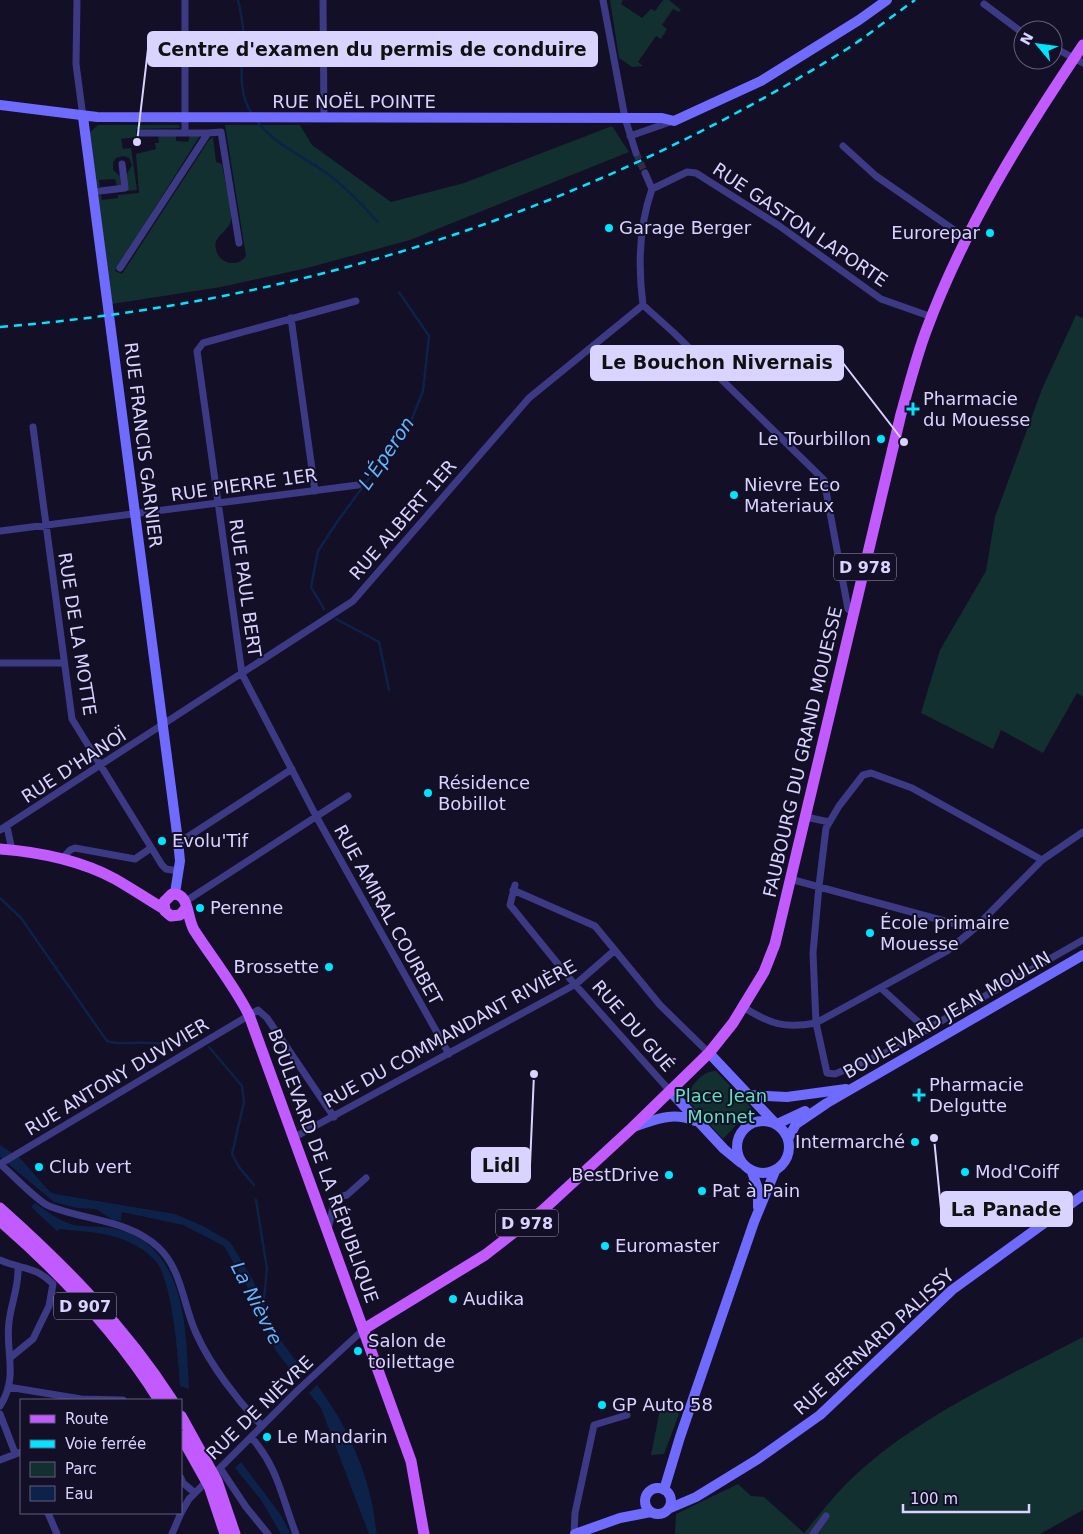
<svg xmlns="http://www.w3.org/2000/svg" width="1083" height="1534" font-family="'DejaVu Sans',sans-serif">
	<rect width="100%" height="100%" fill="#130f26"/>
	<path fill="#12302f" d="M610 0H623L621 4 642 18 651 9 655 11 663 0H669L681 10 679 12 673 9 662 25 667 29 661 39 656 36 638 62 643 66 632 67 619 58Z
		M98 125H179L180 128 136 129V137L121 139 123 149 131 148 137 190 128 191 126 176 132 165 129 158 124 156 116 158 113 163V170L120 176 121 185 117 186 115 179 99 180 100 187H96L89 133Z
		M225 125H300L312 145 391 202 464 183 612 126 629 152 410 240 307 268 221 287 112 304 97 196 101 195 102 200 118 198V195L139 193 136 154 156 149 155 143H159L158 135H176V141L188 142 190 135 201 134 115 271 122 274 209 140 213 137 216 162 222 164C224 179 232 205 231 219 230 232 212 235 216 250 220 264 237 268 246 256Z
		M1076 315 1083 318V697L1077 693 1043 753 1001 730 993 749 921 713 940 650 986 571 995 517 1042 389Z
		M716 1071 755 1112 742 1119 723 1139 688 1101C687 1088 703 1070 716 1071Z
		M1083 1337V1510L1040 1534H675L676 1514 738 1484 751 1496 764 1497 804 1533C818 1517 831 1499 846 1484 913 1418 1001 1380 1083 1337Z
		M661 1404C670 1405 676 1405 679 1414L664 1454 651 1455Z"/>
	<path fill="#0c2248" d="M0 1145 20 1158 50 1192 55 1194 175 1214 203 1226 230 1242 253 1280 274 1331 304 1372 298 1379 276 1351 244 1281 224 1246 183 1225 122 1212 121 1221 113 1220 96 1209 77 1208 54 1202 0 1157Z
		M35 1203C50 1213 64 1225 82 1226 94 1227 104 1226 116 1229 187 1246 186 1331 189 1389L180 1386C178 1357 173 1286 157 1263 148 1251 133 1243 119 1238 101 1232 78 1231 59 1229L58 1232 31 1207Z
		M317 1385C343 1419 363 1461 372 1503 374 1514 375 1524 377 1534H369L321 1408 309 1393Z
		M241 1462 280 1514 291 1534H281L261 1500 235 1468Z"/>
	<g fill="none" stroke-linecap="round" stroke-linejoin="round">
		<path stroke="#0c2248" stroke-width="2.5" d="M238 0C240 9 242 18 243 28 244 54 235 91 252 114
			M256 120C274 144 304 157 328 174 347 188 362 205 378 222
			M324 609 311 587 318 551 337 522 411 421 423 391 429 336 399 292
			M336 619 379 642 389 690
			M0 898 21 918 107 1041C116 1044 122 1043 131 1043 154 1042 172 1046 195 1039
			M209 1047 242 1086 244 1102 232 1154 239 1167 254 1185
			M256 1200 267 1269 263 1309"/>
		<path stroke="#312d47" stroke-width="7" stroke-dasharray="7 3.5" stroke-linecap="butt" d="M636 153 645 173"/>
		<path stroke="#3d3a85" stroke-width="7" d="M77 0 76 64 83 117
			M185 0V133
			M323 0 324 118
			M603 0 625 118 636 153
			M984 4 1023 33
			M1053 47 1083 63
			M141 133H208
			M630 136 673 121
			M843 146 876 176 967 239
			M645 173 652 189
			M652 189C639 226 638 267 643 305L673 332 824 480 848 609 854 613
			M652 189 687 172 696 173 778 225 881 299 932 317
			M92 192 125 188 122 164
			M120 268 208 133 221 132 239 243
			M356 301 203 343 197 351 242 674 316 816 449 1054
			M291 318 315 491
			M33 427 72 719 162 865 166 869 178 871
			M0 531 358 485
			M0 663H64
			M806 817 829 822
			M7 827 12 850
			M0 830 353 601 529 398 643 305
			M178 841 183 840 292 769
			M62 859 70 850 75 848 135 859 151 848
			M1042 860 912 788 871 773 863 775 839 806 826 828 819 886 813 953 816 1023 827 1073 835 1074 887 1052 1083 940
			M790 879 974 929
			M515 885 510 905 571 980 670 1091
			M513 890 595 926 660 1005 709 1053
			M186 901 348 796
			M882 989 927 1030
			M743 1007C770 1024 785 1029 816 1023L947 951 974 929 1042 860 1083 832
			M293 1138 576 984 615 950
			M0 1164 258 1010 267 1018 334 1117
			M0 1164C11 1173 38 1202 49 1206 86 1221 127 1219 158 1247 182 1269 183 1305 196 1333 210 1365 238 1401 262 1426
			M328 1230 335 1198 347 1195 366 1178
			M0 1260C22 1270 34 1265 53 1284L49 1306 33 1339 11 1357
			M8 1387 81 1399 123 1400
			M0 1406C19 1377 5 1351 9 1322 11 1304 19 1286 18 1268
			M0 1414 15 1453
			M251 1437C279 1469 281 1496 296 1534
			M0 1460 21 1452
			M220 1468 246 1507 268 1534
			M181 1478 183 1483 195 1493
			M48 1513 57 1534
			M181 1513 189 1499 298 1390 364 1329
			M172 1534 181 1513
			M574 1534 575 1513 594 1425 627 1415
			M813 1534 826 1516"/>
		<path stroke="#6f6bff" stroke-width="10" d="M0 105 97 117 662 118 674 121 761 81 859 20 887 0
			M83 117 178 841 180 861 175 893
			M709 1053 774 1122
			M670 1091 724 1149 741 1163
			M749 1095 787 1097 846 1089
			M737 1147a26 26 0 1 1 52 0a26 26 0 1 1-52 0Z
			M777 1124 805 1111
			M633 1127C655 1120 672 1111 695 1121
			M788 1139 796 1124 827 1103 1083 955
			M752 1172 758 1189V1207
			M645 1501a13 13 0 1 1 26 0a13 13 0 1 1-26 0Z
			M664 1490 680 1437 754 1222 775 1171
			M668 1509 696 1497 758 1459 820 1415 952 1290 1083 1195
			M575 1534 620 1518 651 1512"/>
		<path stroke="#c25bff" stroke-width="11" d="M0 849C39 852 80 860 115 879 131 888 147 899 164 909
			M186 908 180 915 171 916 165 911 164 902 172 894C190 893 186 916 194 930 212 958 234 985 249 1015L411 1461 424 1534
			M0 1208C64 1265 125 1327 172 1400
			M0 1221C60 1273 117 1333 159 1400
			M364 1329 485 1255 543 1210 633 1127 709 1053 733 1023 764 972 775 944 901 414C909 386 916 358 926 331 964 229 1022 135 1083 45
			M181 1416 217 1481 235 1534
			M181 1436 209 1486 225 1534"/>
		<path stroke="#00e5ff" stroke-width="2.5" stroke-dasharray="8 6" stroke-linecap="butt" d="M0 327C304 302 587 211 847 49 870 34 892 16 915 0"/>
	</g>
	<g fill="#00e5ff" stroke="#130f26" stroke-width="2">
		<circle cx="609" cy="228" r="5"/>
		<circle cx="990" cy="233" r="5"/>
		<path d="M910.5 401.5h5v5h5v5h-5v5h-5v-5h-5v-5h5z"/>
		<circle cx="881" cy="439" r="5"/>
		<circle cx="734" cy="495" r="5"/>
		<circle cx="428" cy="793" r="5"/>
		<circle cx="162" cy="841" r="5"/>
		<circle cx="200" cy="908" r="5"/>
		<circle cx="870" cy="933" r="5"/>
		<circle cx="329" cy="967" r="5"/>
		<path d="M916.5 1087.5h5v5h5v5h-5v5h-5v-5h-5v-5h5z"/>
		<circle cx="915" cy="1142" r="5"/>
		<circle cx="39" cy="1167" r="5"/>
		<circle cx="965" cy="1172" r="5"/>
		<circle cx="669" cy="1175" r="5"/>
		<circle cx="702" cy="1191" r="5"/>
		<circle cx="605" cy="1246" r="5"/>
		<circle cx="453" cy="1299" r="5"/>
		<circle cx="358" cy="1351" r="5"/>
		<circle cx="602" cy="1405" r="5"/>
		<circle cx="267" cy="1437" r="5"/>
	</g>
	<g text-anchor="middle" stroke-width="4" stroke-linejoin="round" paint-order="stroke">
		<g fill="#130f26" stroke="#9e99be" stroke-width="1">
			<rect x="834" y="553.5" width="62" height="27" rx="4"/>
			<rect x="496" y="1209.5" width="62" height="27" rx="4"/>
			<rect x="54" y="1292.5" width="62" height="27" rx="4"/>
		</g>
		<g font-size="16" font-weight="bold" fill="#d9d4ff">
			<text x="865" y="573">D 978</text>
			<text x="527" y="1229">D 978</text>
			<text x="85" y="1312">D 907</text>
		</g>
		<g font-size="18" fill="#d9d4ff" stroke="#130f26">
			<text x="354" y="108">RUE NOËL POINTE</text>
			<text transform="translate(800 225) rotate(34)" y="6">RUE GASTON LAPORTE</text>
			<text transform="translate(143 445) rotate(83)" y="6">RUE FRANCIS GARNIER</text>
			<text transform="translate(244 485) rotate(-8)" y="6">RUE PIERRE 1ER</text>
			<text transform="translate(403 520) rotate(-49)" y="6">RUE ALBERT 1ER</text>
			<text transform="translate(245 588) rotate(82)" y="6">RUE PAUL BERT</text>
			<text transform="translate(77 634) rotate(81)" y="6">RUE DE LA MOTTE</text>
			<text transform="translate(803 752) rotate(-77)" y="6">FAUBOURG DU GRAND MOUESSE</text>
			<text transform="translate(74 766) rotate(-33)" y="6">RUE D'HANOÏ</text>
			<text transform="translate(388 915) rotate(61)" y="6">RUE AMIRAL COURBET</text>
			<text transform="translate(947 1015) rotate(-30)" y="6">BOULEVARD JEAN MOULIN</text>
			<text transform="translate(633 1026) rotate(49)" y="6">RUE DU GUÉ</text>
			<text transform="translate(450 1034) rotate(-29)" y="6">RUE DU COMMANDANT RIVIÈRE</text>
			<text transform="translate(117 1077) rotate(-31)" y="6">RUE ANTONY DUVIVIER</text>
			<text transform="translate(323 1166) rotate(70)" y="6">BOULEVARD DE LA RÉPUBLIQUE</text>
			<text transform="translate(874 1342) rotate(-42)" y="6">RUE BERNARD PALISSY</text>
			<text transform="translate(260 1408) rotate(-44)" y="6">RUE DE NIÈVRE</text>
		</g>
		<g font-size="18" fill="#d9d4ff" stroke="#130f26" text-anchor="start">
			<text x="619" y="234">Garage Berger</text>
			<text x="980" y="239" text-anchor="end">Eurorepar</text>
			<text x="923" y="405">Pharmacie<tspan x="923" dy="21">du Mouesse</tspan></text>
			<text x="871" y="445" text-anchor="end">Le Tourbillon</text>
			<text x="744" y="491">Nievre Eco<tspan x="744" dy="21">Materiaux</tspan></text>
			<text x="438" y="789">Résidence<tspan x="438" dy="21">Bobillot</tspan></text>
			<text x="172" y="847">Evolu'Tif</text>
			<text x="210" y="914">Perenne</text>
			<text x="880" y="929">École primaire<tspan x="880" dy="21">Mouesse</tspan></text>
			<text x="319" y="973" text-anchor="end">Brossette</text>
			<text x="929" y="1091">Pharmacie<tspan x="929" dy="21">Delgutte</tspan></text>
			<text x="905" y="1148" text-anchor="end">Intermarché</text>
			<text x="49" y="1173">Club vert</text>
			<text x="975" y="1178">Mod'Coiff</text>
			<text x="659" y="1181" text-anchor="end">BestDrive</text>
			<text x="712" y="1197">Pat à Pain</text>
			<text x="615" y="1252">Euromaster</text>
			<text x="463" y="1305">Audika</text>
			<text x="368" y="1347">Salon de<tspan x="368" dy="21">toilettage</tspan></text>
			<text x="612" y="1411">GP Auto 58</text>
			<text x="277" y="1443">Le Mandarin</text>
		</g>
		<g font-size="18" fill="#5fe0c0" stroke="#130f26">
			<text x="721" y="1102">Place Jean<tspan x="721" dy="21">Monnet</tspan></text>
		</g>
		<g font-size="19" font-style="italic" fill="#62b6ff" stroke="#130f26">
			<text transform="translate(386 453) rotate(-56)" y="7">L'Éperon</text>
			<text transform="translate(257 1303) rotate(63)" y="7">La Nièvre</text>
		</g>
	</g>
	<path fill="none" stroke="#d9d4ff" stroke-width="2" d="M137 142L148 49M904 442L843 363M534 1074L530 1165M934 1138L941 1209"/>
	<g fill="#d9d4ff" stroke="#130f26" stroke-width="2">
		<circle cx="137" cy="142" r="5"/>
		<circle cx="904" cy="442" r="5"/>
		<circle cx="534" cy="1074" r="5"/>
		<circle cx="934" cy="1138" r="5"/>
	</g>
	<g fill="#d9d4ff" stroke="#d9d4ff" stroke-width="2">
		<rect x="148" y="32" width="449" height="34" rx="5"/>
		<rect x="591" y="346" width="252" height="34" rx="5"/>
		<rect x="472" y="1148" width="58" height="34" rx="5"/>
		<rect x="941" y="1192" width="131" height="34" rx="5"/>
	</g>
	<g font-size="19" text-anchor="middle" font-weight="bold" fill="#111">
		<text x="372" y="56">Centre d'examen du permis de conduire</text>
		<text x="717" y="369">Le Bouchon Nivernais</text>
		<text x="501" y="1172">Lidl</text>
		<text x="1006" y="1216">La Panade</text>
	</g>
	<rect x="20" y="1399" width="162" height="115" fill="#130f26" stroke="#625e7d"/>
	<rect x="30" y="1415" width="25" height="8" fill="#c25bff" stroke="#625e7d"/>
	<text x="65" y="1424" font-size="15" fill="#d9d4ff">Route</text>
	<rect x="30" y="1440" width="25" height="8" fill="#00e5ff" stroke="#625e7d"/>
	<text x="65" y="1449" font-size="15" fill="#d9d4ff">Voie ferrée</text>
	<rect x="30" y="1462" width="25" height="15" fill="#12302f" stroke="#625e7d"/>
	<text x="65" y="1474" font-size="15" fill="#d9d4ff">Parc</text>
	<rect x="30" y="1486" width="25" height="15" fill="#0c2248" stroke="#625e7d"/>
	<text x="65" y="1499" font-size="15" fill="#d9d4ff">Eau</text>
	<g transform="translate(1038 45) rotate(299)"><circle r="24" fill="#130f26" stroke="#625e7d"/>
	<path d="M0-4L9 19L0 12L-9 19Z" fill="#00e5ff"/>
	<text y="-8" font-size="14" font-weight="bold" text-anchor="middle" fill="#d9d4ff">N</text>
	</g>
	<path d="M903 1504v8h126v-8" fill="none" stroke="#d9d4ff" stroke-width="2.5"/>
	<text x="910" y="1504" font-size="15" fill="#d9d4ff" stroke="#130f26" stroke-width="4" paint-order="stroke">100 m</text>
</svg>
